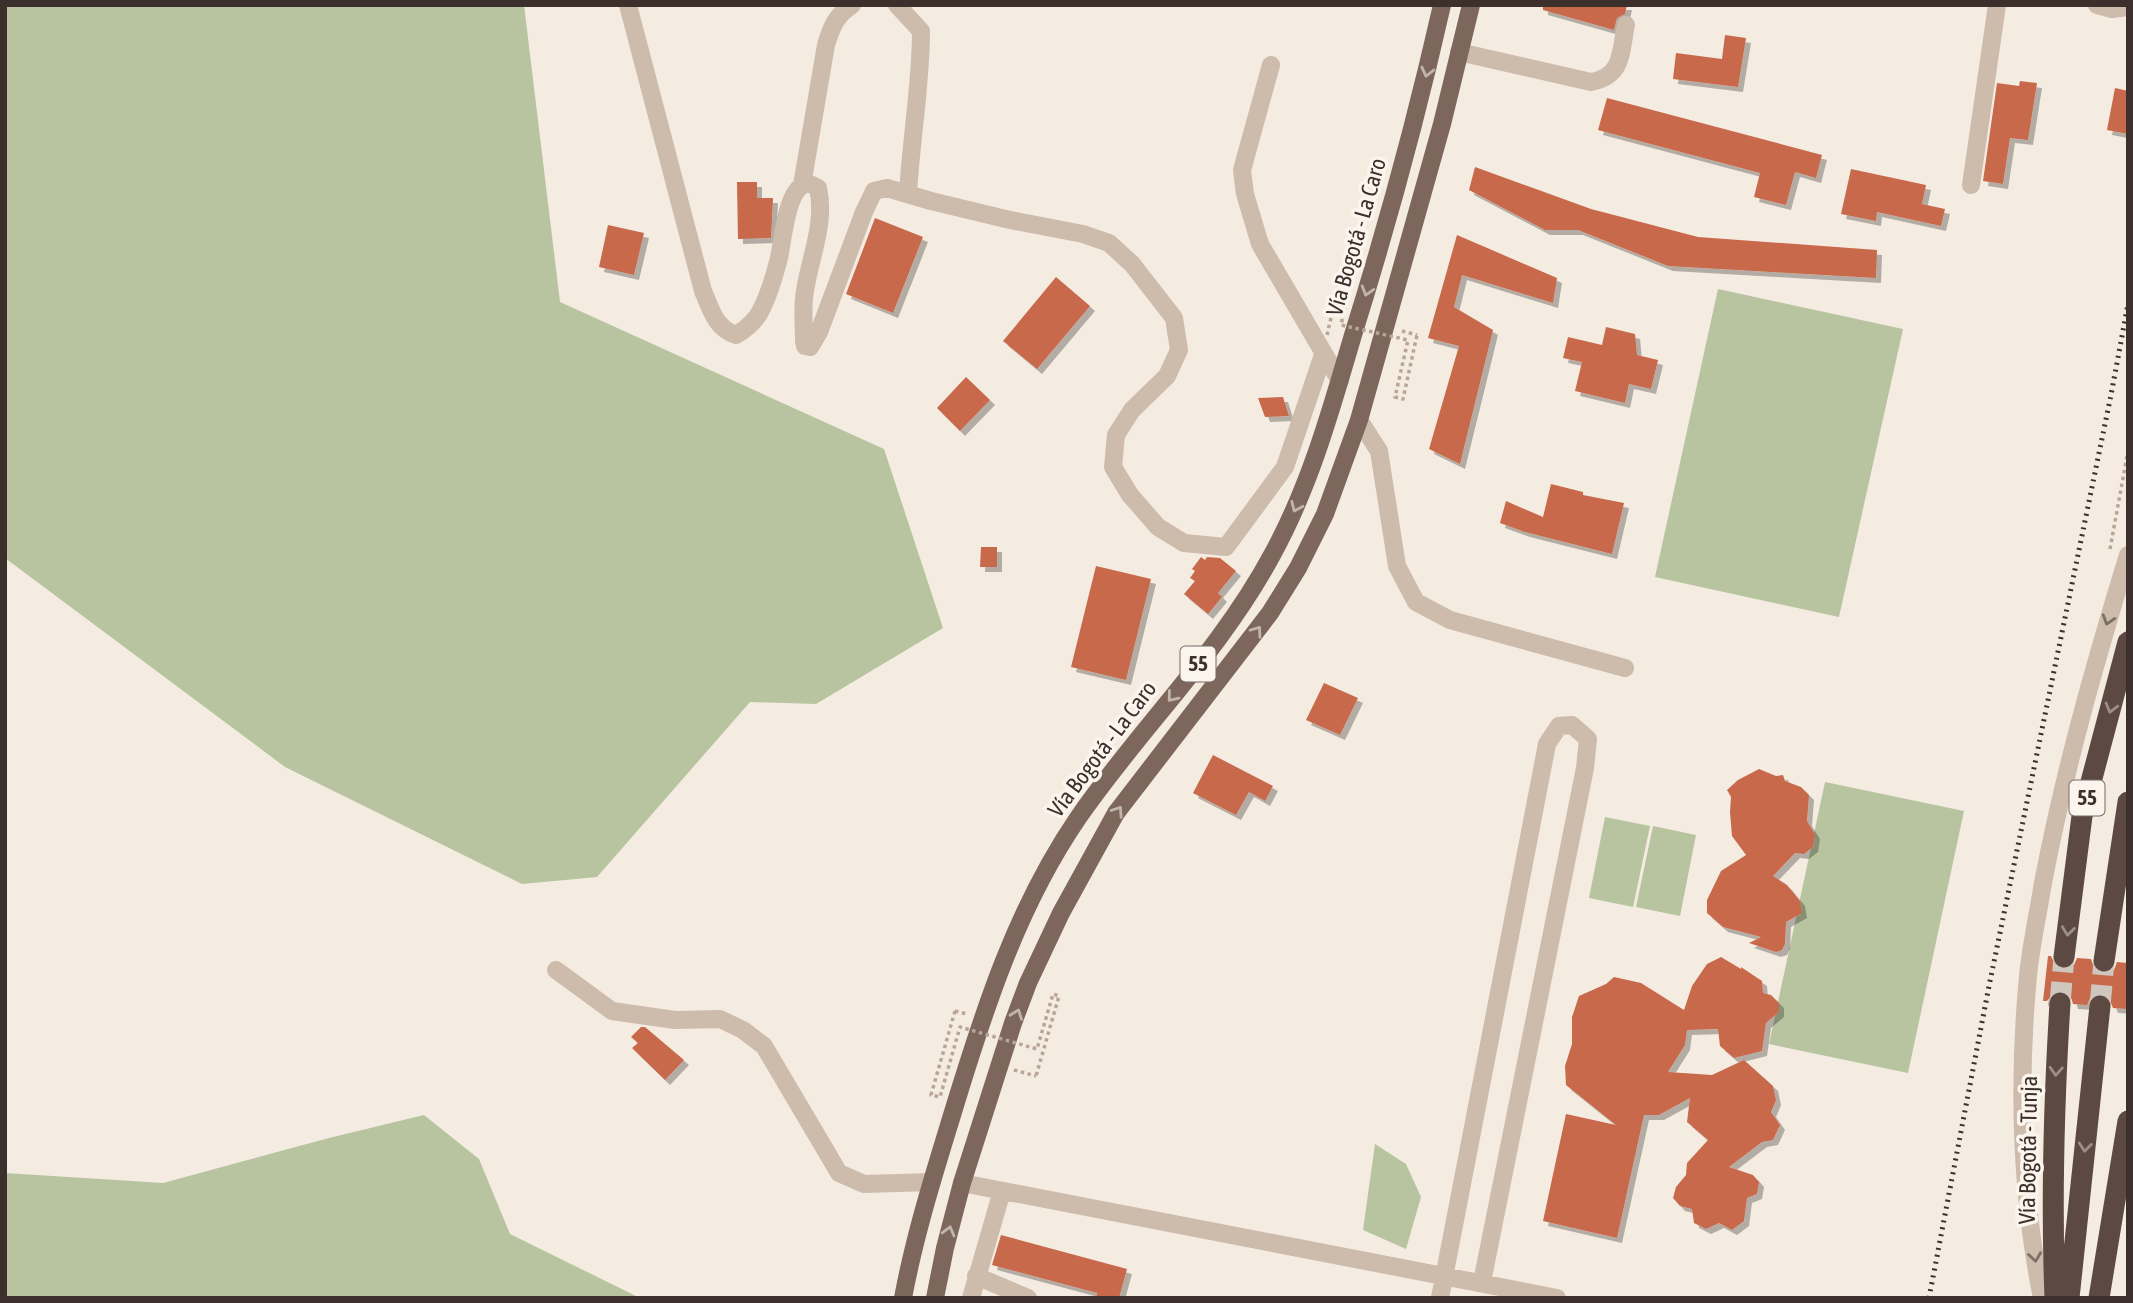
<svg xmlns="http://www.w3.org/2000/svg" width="2133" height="1303" font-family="'Asap Condensed',sans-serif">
	<defs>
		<filter id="shadow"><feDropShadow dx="5" dy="5" stdDeviation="0" flood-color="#0004"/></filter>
	</defs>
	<rect width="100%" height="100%" fill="#f4ebe1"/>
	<path fill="#b8c4a0" d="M5 5H524L560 302 884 449 943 628 816 704 750 702 597 877 522 884 285 767 5 558Z
		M1718 289 1903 329 1839 617 1655 577Z
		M1825 782 1964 811 1908 1073 1769 1044Z
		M1605 817 1650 826 1633 907 1589 898Z
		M1653 826 1696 835 1680 916 1636 907Z
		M424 1115 479 1159 510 1234 640 1298H5V1173L163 1183 329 1138Z
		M1375 1144 1406 1164 1421 1197 1406 1249 1363 1230Z"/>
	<path fill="#c8694b" filter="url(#shadow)" d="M1543 5H1627L1625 14 1617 18 1614 30 1543 10Z
		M1725 35 1746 38 1738 87 1673 79 1676 53 1722 59Z
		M2020 81 2037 83 2028 140 2010 138 2003 184 1983 181 1997 83 2019 86Z
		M2115 88 2128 91V134L2107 130Z
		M1607 98 1822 155 1816 178 1795 172 1786 205 1754 197 1760 173 1598 130Z
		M1475 167 1591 209 1698 237 1877 250 1876 278 1668 266 1578 230H1545L1469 190Z
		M1851 169 1926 185 1922 204 1945 209 1941 226 1877 212 1876 221 1841 214Z
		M737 182H757V198H773L771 238 738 239Z
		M875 218 923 237 893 313 846 294Z
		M608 225 644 233 634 275 599 267Z
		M1457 235 1557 278 1553 303 1462 275 1454 307 1493 330 1460 464 1429 449 1459 346 1428 338Z
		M1056 277 1090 306 1037 369 1003 341Z
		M1606 327 1635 334 1637 355 1658 360 1651 389 1629 384 1625 403 1575 391 1582 362 1563 358 1568 337 1602 345Z
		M966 377 990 400 960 431 937 408Z
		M1283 397 1289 416 1265 417 1258 398Z
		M1551 484 1583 492V495L1624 503 1612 554 1525 532 1500 523 1506 501 1543 517Z
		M981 547H997V567H980Z
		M1201 557 1205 560 1207 557 1220 558 1236 571 1218 593 1222 597 1208 614 1184 594 1195 581 1190 578 1195 571 1192 569Z
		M1096 566 1151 579 1126 680 1071 667Z
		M1324 683 1358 698 1340 735 1306 720Z
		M1213 755 1273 786 1265 801 1249 792 1236 815 1193 793Z
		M1759 769 1776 776 1783 775 1785 781 1801 787 1809 795 1807 821 1815 834 1813 847 1804 854 1795 853 1773 876 1787 885 1800 901 1802 913 1786 922 1785 944 1782 950 1776 952 1749 943 1761 937 1723 927 1707 913V900L1721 871 1746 855 1732 836 1730 812 1731 797 1727 790 1738 780Z
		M2048 956H2051L2056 967 2063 970 2074 965 2077 958 2091 959 2095 971 2103 974 2114 970 2117 962 2128 963V1009L2113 1008 2108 996 2101 993 2090 998 2087 1005 2073 1004 2071 997 2061 990 2054 992 2047 1001H2043Z
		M1721 957 1741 969V967L1762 981 1763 993 1771 995 1779 1003V1012L1766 1023 1762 1051 1734 1058 1720 1046 1718 1029 1687 1030 1685 1045 1668 1072 1712 1075 1744 1060 1773 1086 1776 1100 1771 1112 1780 1125 1773 1140 1762 1142 1729 1167 1753 1175 1759 1182 1757 1194 1747 1198 1744 1221 1732 1230 1719 1223 1706 1229 1694 1223 1692 1209 1680 1206 1673 1198 1676 1187 1686 1175 1687 1163 1708 1140 1687 1122 1690 1098 1659 1115H1644L1617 1238 1543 1221 1566 1114 1616 1125 1566 1085 1565 1066 1572 1044V1017L1579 996 1606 984 1614 977 1641 983 1684 1010 1692 986 1707 964Z
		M641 1027H645L684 1060 665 1080 632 1048 638 1043 631 1037Z
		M1001 1235 1127 1269 1119 1298H1096L1097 1293 992 1265Z"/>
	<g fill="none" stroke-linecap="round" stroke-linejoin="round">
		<path stroke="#cfc6bd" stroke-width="21" stroke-dasharray="21 10" stroke-linecap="butt" d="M2060 1003 2064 957
			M2100 1006 2104 961"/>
		<path stroke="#b9a596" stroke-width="3.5" stroke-dasharray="3.5 3.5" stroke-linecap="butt" d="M1402 331 1417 335
			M2110 549 2128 451
			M955 1011 967 1014
			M1014 1070 1036 1076"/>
		<path stroke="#cdbbac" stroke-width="18" d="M628 5 703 291C711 309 715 328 736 335 746 329 757 320 762 308 769 294 774 277 778 262 783 244 785 195 803 185 808 182 813 185 818 188 826 223 810 257 805 291 802 307 804 324 804 341L805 346 810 347 819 332 864 212 874 191 887 188 931 201 1010 220 1083 234 1109 243 1132 264 1174 318 1179 350 1167 376 1132 410 1116 435 1113 467 1130 495 1158 527 1184 543 1226 547 1285 467 1323 355
			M897 5 921 31C921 85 911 139 908 194
			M2097 5 2112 9 2128 7
			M1459 52 1591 82C1623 76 1620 54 1626 25
			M1271 65 1242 170 1245 194 1260 244 1340 381
			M802 185 826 45C831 28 836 15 852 5
			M1971 185 1997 5
			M1359 420 1379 451 1397 566 1416 602 1450 620 1625 668
			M556 970 612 1011 675 1020 720 1019 743 1030 764 1046 839 1173 864 1184 932 1182
			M962 1183 1557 1298
			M976 1276 1028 1298
			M971 1298 1002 1191
			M1440 1298 1547 744 1559 726 1572 725 1588 739 1585 768 1482 1282
			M2042 1298C2021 1194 2018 1082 2028 976 2031 945 2038 914 2043 883 2064 772 2095 663 2128 555"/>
		<path stroke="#7d675c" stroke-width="18" d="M903 1298C915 1234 934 1174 953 1112 984 1010 1017 907 1078 818 1140 728 1220 652 1272 555 1310 486 1331 410 1353 335 1387 226 1417 116 1442 5
			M935 1298 945 1248 962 1183 1013 1023 1028 983 1061 913 1116 813 1270 613 1298 568 1325 514 1359 420 1442 124 1471 5"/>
		<path stroke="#5c4a42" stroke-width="21" d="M2064 957 2082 816 2128 642
			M2104 961 2128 802
			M2055 1298C2051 1199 2054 1101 2060 1003
			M2069 1298 2100 1006
			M2099 1298 2128 1121"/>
		<path stroke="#3b302b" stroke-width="5" stroke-dasharray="2 5" stroke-linecap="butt" d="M1929 1298 1989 986 2111 395 2128 304"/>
		<path stroke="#b9a596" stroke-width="3.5" stroke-dasharray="3.5 3.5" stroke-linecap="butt" d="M1327 335 1343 266 1353 268 1341 325 1408 340 1395 397 1403 399 1417 335
			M955 1011 931 1095 940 1097 960 1027 1037 1049 1053 994 1059 996 1036 1076"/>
	</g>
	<defs><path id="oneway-chevron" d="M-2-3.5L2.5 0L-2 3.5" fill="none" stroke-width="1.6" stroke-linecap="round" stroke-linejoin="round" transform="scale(1.75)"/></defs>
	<g stroke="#c2b5ac">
		<use href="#oneway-chevron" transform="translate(1427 72) rotate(104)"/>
		<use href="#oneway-chevron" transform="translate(1367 291) rotate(107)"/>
		<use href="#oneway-chevron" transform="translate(1296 507) rotate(114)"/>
		<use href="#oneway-chevron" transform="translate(1257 631) rotate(-54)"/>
		<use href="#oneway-chevron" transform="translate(1172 697) rotate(129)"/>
		<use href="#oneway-chevron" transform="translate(1118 811) rotate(-56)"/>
		<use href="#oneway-chevron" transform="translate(1017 1014) rotate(-70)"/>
		<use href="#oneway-chevron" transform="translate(949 1231) rotate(-75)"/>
	</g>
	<g stroke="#7d6f65">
		<use href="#oneway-chevron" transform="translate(2108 620) rotate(107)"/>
		<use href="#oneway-chevron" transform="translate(2035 1257) rotate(82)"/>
	</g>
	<g stroke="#9c8e87">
		<use href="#oneway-chevron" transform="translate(2111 708) rotate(105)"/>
		<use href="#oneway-chevron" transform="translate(2068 931) rotate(97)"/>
		<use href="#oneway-chevron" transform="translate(2056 1071) rotate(93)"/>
		<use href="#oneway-chevron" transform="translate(2085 1147) rotate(96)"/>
	</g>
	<g text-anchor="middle" stroke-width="7" stroke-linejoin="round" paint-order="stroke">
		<g fill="#fbf5ee" stroke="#756b66" stroke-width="2">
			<rect x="1180.5" y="646.5" width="35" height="35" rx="5"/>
			<rect x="2069.5" y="780.5" width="35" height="35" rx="5"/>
		</g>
		<g font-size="21" font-weight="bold" fill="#3b302b">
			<text x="1198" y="671">55</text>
			<text x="2087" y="805">55</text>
		</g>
		<g font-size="23" fill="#3b302b" stroke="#fbf5ee">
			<text transform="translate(1356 237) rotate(-74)" y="8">Vía Bogotá - La Caro</text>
			<text transform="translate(1102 749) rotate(-53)" y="8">Vía Bogotá - La Caro</text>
			<text transform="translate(2028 1150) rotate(-89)" y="8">Vía Bogotá - Tunja</text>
		</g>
	</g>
	<rect width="2133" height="1303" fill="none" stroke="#3b302b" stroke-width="14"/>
</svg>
